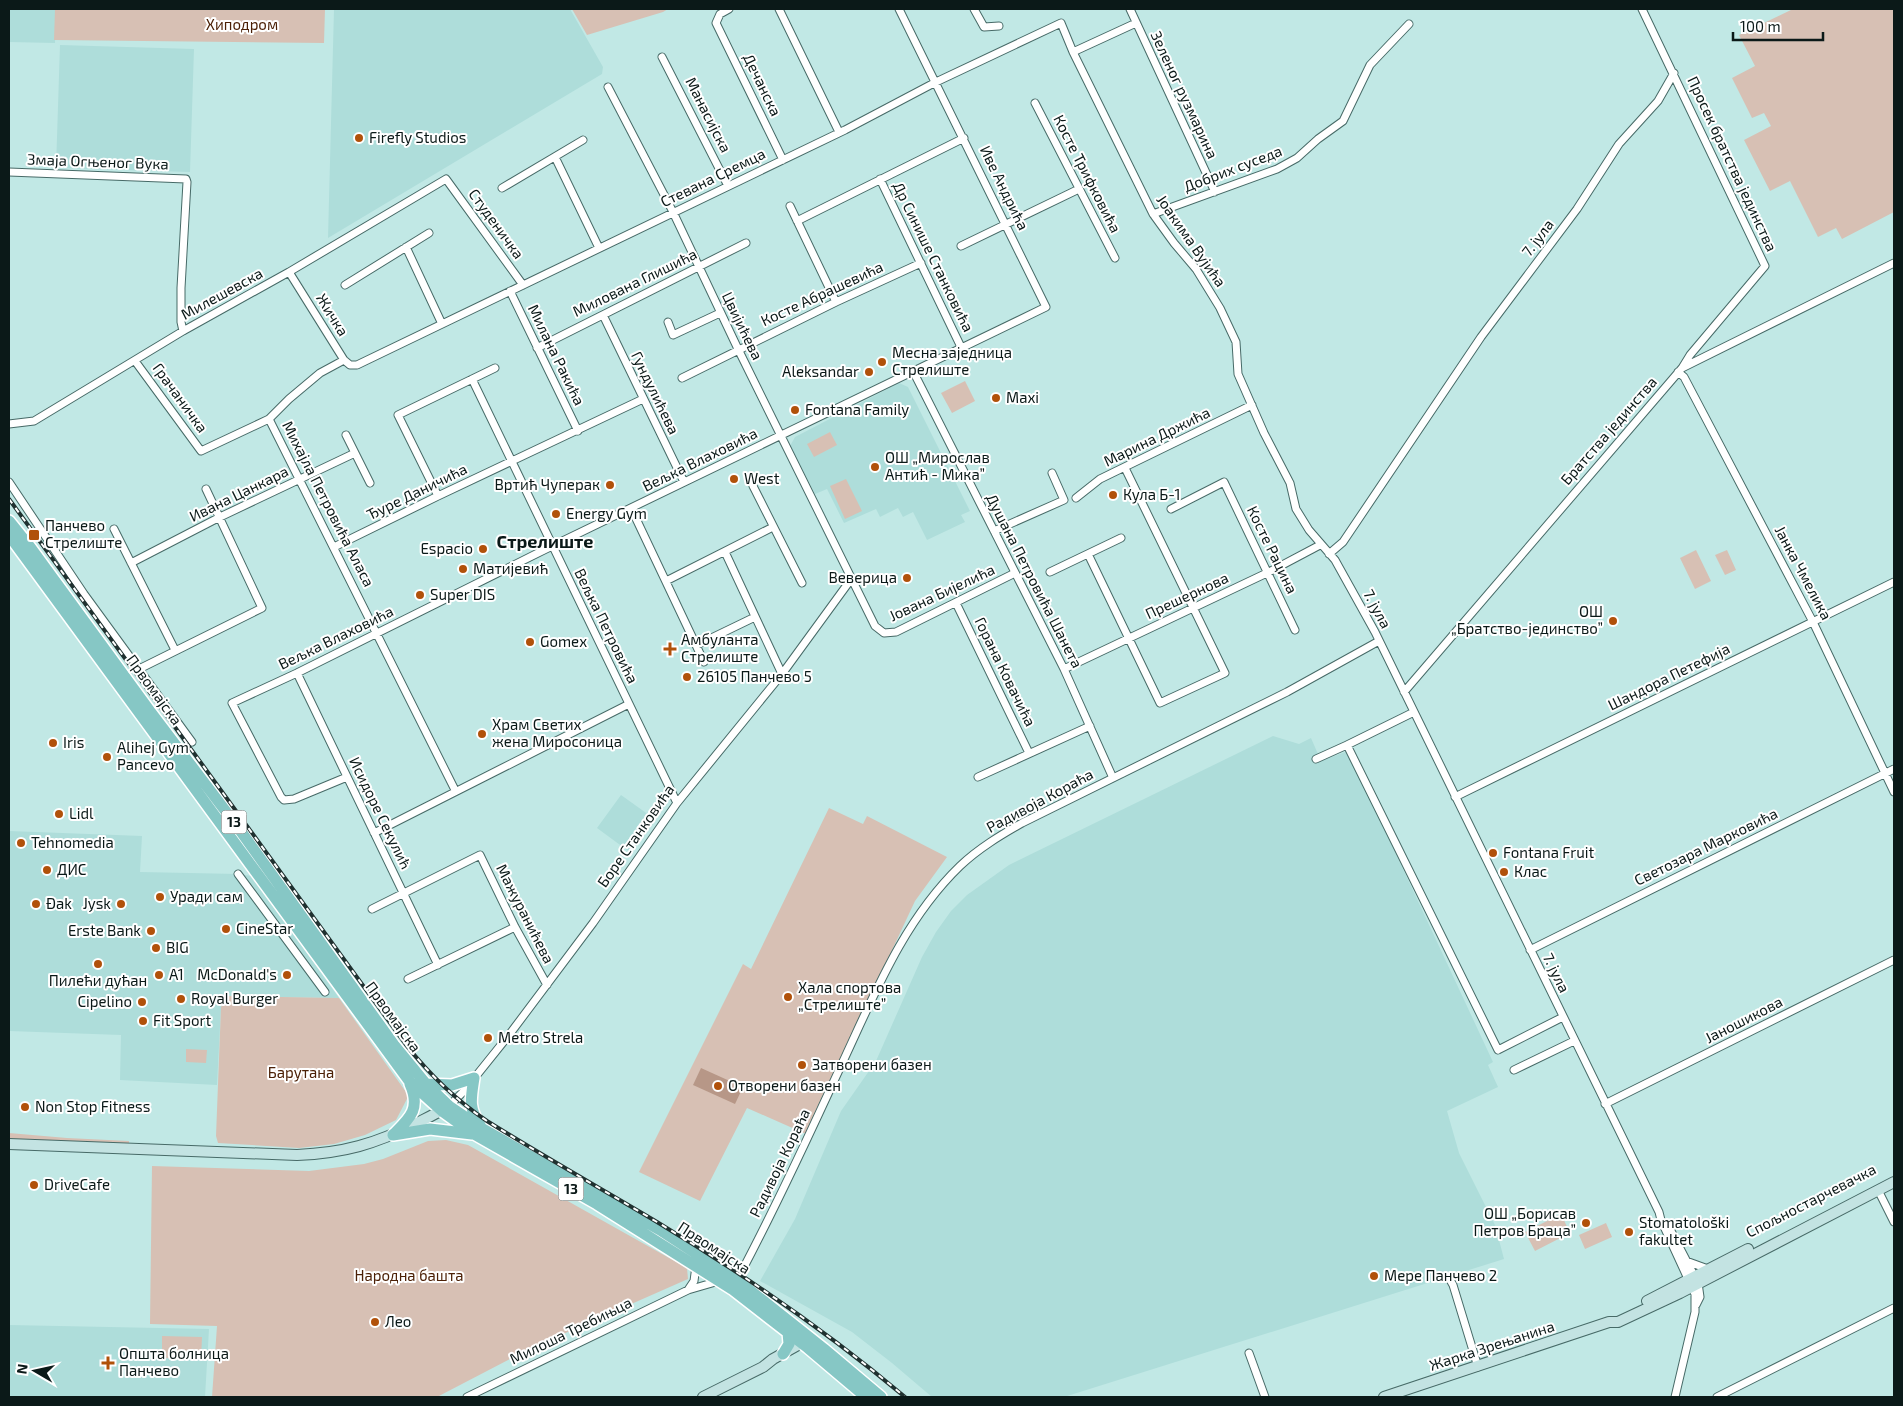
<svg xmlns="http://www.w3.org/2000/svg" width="1903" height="1406" font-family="'Exo 2',sans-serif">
	<rect width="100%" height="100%" fill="#c1e8e5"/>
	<path fill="#aeddda" d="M9 9H56L55 43 9 42Z
		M334 9H570L603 67 602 74 328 238Z
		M60 45 194 49 190 172 56 168Z
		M899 383 908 387 970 511 961 515 965 522 927 540 913 512 903 517 898 508 880 517 876 509 844 523 827 489 815 494 790 446 795 437Z
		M1273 736 1299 744 1311 738 1321 761 1348 751 1493 1062 1488 1065 1498 1087 1447 1111 1459 1153 1495 1225 1504 1259 1064 1397H932L892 1363 852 1332 760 1281 795 1219 841 1111 876 1061 922 957 936 932 951 911 967 895 1009 865Z
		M621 795 656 820 631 853 597 828Z
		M9 831 142 836 140 872 238 874 252 876 339 998 229 996 225 999 221 1007 217 1085 120 1080 121 1035 9 1031Z
		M9 1325 209 1329 205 1397H9Z"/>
	<path fill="#d7c0b4" d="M55 9H325L324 43 54 40Z
		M572 9H668L663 12 587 35Z
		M1793 9H1894V212L1842 239 1836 228 1818 237 1790 181 1770 191 1744 140 1771 126 1764 113 1752 118 1732 78 1755 66 1739 35Z
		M965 381 975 401 952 413 941 393Z
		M830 432 837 445 814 457 807 444Z
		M846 479 862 511 845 519 830 486Z
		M1696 550 1711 581 1695 589 1680 558Z
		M1727 550 1736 570 1725 575 1715 555Z
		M829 808 863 824 867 816 947 857 915 901 806 1134 747 1108 700 1201 639 1172 743 964 751 969Z
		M229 996 339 998 406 1092 408 1097 396 1120 365 1135 334 1144 299 1148 218 1143 216 1136 221 1007 225 999Z
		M186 1049 207 1050 206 1063 186 1062Z
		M9 1133 67 1138 129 1141V1144L9 1140Z
		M446 1140 468 1145 477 1150 687 1268 688 1279 527 1350 437 1397H212L217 1326 150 1324 152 1166 309 1171 364 1164 383 1159 428 1141Z
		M1561 1214 1570 1233 1535 1251 1525 1232Z
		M1606 1223 1612 1237 1585 1249 1579 1235Z
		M162 1336 202 1337 201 1359 162 1358Z"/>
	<path fill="#b79787" d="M701 1068 743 1087 735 1104 693 1085Z"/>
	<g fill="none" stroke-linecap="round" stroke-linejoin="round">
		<defs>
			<path id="street" d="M729 9 720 14 716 23 783 160
				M779 9 839 132
				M974 9 984 27 999 26
				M1130 9 1215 192
				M1642 9 1765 266 1690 355 1682 368
				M1073 52 1136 23
				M662 57 728 186
				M608 87 673 212 738 349 875 626 884 633 896 632 1015 573
				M1035 103 1115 258
				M555 157 599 248
				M9 172 186 179 187 182 181 288V322L183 331
				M880 179 961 347
				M502 188 583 140
				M790 206 836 302
				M1153 214 1277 169 1297 158 1318 139 1343 121 1370 65 1409 24
				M797 221 964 138
				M961 246 1079 189
				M406 247 442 324
				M289 272 344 360 350 365H357L845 130 936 82 1061 23 1073 52 1153 214 1174 243 1196 269 1220 308 1236 342 1238 374 1264 433 1290 483 1296 509 1309 530 1335 560 1375 632 1659 1212 1661 1220 1695 1294V1312L1675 1397
				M345 285 429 233
				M510 291 578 431
				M603 315 684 482
				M668 322 673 335 720 313
				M537 348 746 243
				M135 361 201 451 269 419 289 399 320 373 344 360
				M913 371 1064 669 1113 778
				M1678 372 1684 377 1813 622 1894 792
				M682 378 836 302 921 263
				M472 379 677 803
				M269 419 455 790
				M9 424 34 421 183 331 289 272 446 179 523 285
				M346 435 355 453
				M9 482 84 594 192 742
				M753 486 802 583
				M438 496 398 415 495 368
				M1076 498 1100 479 1252 405
				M631 508 704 662
				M1171 509 1224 482 1295 630
				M114 529 175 650
				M994 531 1064 500 1052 473
				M334 547 438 496 643 399
				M725 552 782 674
				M1088 554 1160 703 1225 673 1125 468
				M1329 554 1343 542 1481 337 1577 209 1619 144 1658 101 1674 73
				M131 563 220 517 355 453 370 483
				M1050 572 1121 538
				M666 581 773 527
				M956 603 1029 753
				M697 645 755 617
				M139 669 262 608 206 489
				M1064 669 1269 572 1320 545
				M297 673 438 965
				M1404 692 1682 368 1894 263
				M1347 745 1498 1050 1563 1017
				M1316 759 1347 745 1414 712
				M347 777 294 799 284 800 281 797 232 703 297 673 544 550 1046 307 899 9
				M978 777 1090 726
				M1455 797 1894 582
				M374 833 629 704
				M238 874 325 992
				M372 909 480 855 515 927 547 985
				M1530 950 1894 769
				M408 979 515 927
				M1514 1070 1574 1041
				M1605 1104 1894 960
				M449 1106 464 1091 509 1035 593 923 677 803 782 674 852 578
				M1878 1190 1894 1222
				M1669 1227 1698 1283 1700 1297 1696 1305
				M1686 1261 1708 1269
				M1449 1278 1453 1285 1478 1367
				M736 1282C773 1213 806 1142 839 1070 873 998 902 922 960 866 979 848 1001 835 1022 823L1287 692 1379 641
				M688 1290 694 1281 696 1266
				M1249 1353 1265 1397
				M467 1397 688 1290 719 1281
				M1717 1397 1894 1308"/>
			<path id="secondary" d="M9 1144 297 1155C344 1153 375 1144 417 1123 427 1118 438 1113 448 1106
				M1647 1301 1748 1249
				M703 1397 763 1367 773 1359 807 1340
				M1384 1397 1609 1322H1618L1680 1293 1894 1182"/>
			<path id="primary" d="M9 521 30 547 149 710 237 826 394 1045 426 1084 449 1106 483 1129 660 1230 737 1280 824 1349 881 1397
				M9 535 410 1082 442 1111 474 1134 597 1204 732 1289 808 1348 866 1397
				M426 1084 452 1085 474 1078C471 1098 468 1108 480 1125
				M393 1135 430 1129 472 1134
				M393 1135C410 1118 421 1109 410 1084
				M783 1354 789 1344 788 1332"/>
		</defs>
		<use href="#street" stroke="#476a67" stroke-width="9"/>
		<use href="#secondary" stroke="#476a67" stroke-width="12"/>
		<use href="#primary" stroke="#fff" stroke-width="14"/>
		<use href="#street" stroke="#fff" stroke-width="7"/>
		<use href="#secondary" stroke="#c3e3e2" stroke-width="10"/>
		<use href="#primary" stroke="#86c7c5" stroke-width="11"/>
		<defs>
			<path id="rail" d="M9 499 407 1046C430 1075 456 1100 487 1121 543 1156 600 1188 657 1222 743 1274 828 1332 905 1397"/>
		</defs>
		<use href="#rail" stroke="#203130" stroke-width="4"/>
		<use href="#rail" stroke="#fff" stroke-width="2" stroke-dasharray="5.5" stroke-linecap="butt"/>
	</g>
	<g fill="#b1510a" stroke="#fff" stroke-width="2">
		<circle cx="359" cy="138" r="5"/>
		<circle cx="882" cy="362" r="5"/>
		<circle cx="869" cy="372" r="5"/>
		<circle cx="996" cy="398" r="5"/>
		<circle cx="795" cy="410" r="5"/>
		<circle cx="875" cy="467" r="5"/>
		<circle cx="734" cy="479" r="5"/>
		<circle cx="610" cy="485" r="5"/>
		<circle cx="1113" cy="495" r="5"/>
		<circle cx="556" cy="514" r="5"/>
		<rect x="28" y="529" width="12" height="12" rx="2.5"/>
		<circle cx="483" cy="549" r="5"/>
		<circle cx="463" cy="569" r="5"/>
		<circle cx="907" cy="578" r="5"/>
		<circle cx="420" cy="595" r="5"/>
		<circle cx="1613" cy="621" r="5"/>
		<circle cx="530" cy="642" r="5"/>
		<path d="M667.5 641.5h5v5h5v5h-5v5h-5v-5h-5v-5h5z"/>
		<circle cx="687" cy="677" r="5"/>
		<circle cx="482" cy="734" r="5"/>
		<circle cx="53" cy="743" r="5"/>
		<circle cx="107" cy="757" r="5"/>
		<circle cx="59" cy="814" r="5"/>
		<circle cx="21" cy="843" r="5"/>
		<circle cx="1493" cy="853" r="5"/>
		<circle cx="47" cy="870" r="5"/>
		<circle cx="1504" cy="872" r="5"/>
		<circle cx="160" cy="897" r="5"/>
		<circle cx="36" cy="904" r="5"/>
		<circle cx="121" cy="904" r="5"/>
		<circle cx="226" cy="929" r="5"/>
		<circle cx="151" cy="931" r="5"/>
		<circle cx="156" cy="948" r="5"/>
		<circle cx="98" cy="964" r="5"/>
		<circle cx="159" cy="975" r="5"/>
		<circle cx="287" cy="975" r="5"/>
		<circle cx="788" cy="997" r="5"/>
		<circle cx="181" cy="999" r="5"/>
		<circle cx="142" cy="1002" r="5"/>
		<circle cx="143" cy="1021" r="5"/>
		<circle cx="488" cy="1038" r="5"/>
		<circle cx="802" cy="1065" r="5"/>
		<circle cx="718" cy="1086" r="5"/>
		<circle cx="25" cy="1107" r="5"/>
		<circle cx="34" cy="1185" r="5"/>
		<circle cx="1586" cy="1223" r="5"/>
		<circle cx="1629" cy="1232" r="5"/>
		<circle cx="1374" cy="1276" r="5"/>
		<circle cx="375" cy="1322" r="5"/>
		<path d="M105.5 1355.5h5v5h5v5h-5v5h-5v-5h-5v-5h5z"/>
	</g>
	<g text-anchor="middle" stroke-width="4" stroke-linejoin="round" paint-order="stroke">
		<g fill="#fff" stroke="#545e5d" stroke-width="1">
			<rect x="221.5" y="810.5" width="25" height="23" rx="4"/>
			<rect x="558.5" y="1177.5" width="25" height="23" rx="4"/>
		</g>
		<g font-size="14" font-weight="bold" fill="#0b1918">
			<text x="234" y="827">13</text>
			<text x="571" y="1194">13</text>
		</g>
		<g font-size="15" fill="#4b2006" stroke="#fff">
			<text x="242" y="30">Хиподром</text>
			<text x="301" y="1078">Барутана</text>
			<text x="409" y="1281">Народна башта</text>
		</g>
		<g font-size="15" fill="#0b1918" stroke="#fff">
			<text transform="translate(762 85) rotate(64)" y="5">Дечанска</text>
			<text transform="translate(1184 95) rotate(65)" y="5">Зеленог рузмарина</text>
			<text transform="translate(708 115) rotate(63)" y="5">Манасијска</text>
			<text transform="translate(98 162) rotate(2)" y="5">Змаја Огњеног Вука</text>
			<text transform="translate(1732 164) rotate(65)" y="5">Просек братства јединства</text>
			<text transform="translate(1233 169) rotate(-21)" y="5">Добрих суседа</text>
			<text transform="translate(1087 174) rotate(63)" y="5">Косте Трифковића</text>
			<text transform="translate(713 178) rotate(-26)" y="5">Стевана Сремца</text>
			<text transform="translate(1004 188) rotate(64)" y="5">Иве Андрића</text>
			<text transform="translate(496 224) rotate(54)" y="5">Студеничка</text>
			<text transform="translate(1538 238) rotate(-53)" y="5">7. јула</text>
			<text transform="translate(1191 241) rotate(55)" y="5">Јоакима Вујића</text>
			<text transform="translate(933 257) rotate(64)" y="5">Др Синише Станковића</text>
			<text transform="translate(635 283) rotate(-26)" y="5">Милована Глишића</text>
			<text transform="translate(222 294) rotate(-29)" y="5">Милешевска</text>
			<text transform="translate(822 294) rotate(-25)" y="5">Косте Абрашевића</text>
			<text transform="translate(332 315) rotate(58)" y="5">Жичка</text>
			<text transform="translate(742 326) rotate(64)" y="5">Цвијићева</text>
			<text transform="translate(556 355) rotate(64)" y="5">Милана Ракића</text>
			<text transform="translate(655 393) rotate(64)" y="5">Гундулићева</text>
			<text transform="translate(180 398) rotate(54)" y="5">Грачаничка</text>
			<text transform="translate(1609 431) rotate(-49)" y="5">Братства јединства</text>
			<text transform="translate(1157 437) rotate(-26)" y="5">Марина Држића</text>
			<text transform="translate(700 460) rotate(-26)" y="5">Вељка Влаховића</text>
			<text transform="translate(417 492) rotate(-26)" y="5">Ђуре Даничића</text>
			<text transform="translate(239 494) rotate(-26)" y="5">Ивана Цанкара</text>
			<text transform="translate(328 504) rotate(63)" y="5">Михајла Петровића Аласа</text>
			<text transform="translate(1272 550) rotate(64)" y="5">Косте Рацина</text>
			<text transform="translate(1803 573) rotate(62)" y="5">Јанка Чмелика</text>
			<text transform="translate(1034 581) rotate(63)" y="5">Душана Петровића Шанета</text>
			<text transform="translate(942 593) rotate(-25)" y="5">Јована Бијелића</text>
			<text transform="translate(1187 596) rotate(-25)" y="5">Прешернова</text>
			<text transform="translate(1377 609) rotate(62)" y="5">7. јула</text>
			<text transform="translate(606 626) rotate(64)" y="5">Вељка Петровића</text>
			<text transform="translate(336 638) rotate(-26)" y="5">Вељка Влаховића</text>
			<text transform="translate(1005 672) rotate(64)" y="5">Горана Ковачића</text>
			<text transform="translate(1669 677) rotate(-26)" y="5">Шандора Петефија</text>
			<text transform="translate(154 690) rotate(54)" y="5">Првомајска</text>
			<text transform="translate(1040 801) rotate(-28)" y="5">Радивоја Кораћа</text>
			<text transform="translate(380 813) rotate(64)" y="5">Исидоре Секулић</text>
			<text transform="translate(636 836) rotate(-55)" y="5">Боре Станковића</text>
			<text transform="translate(1706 847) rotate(-26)" y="5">Светозара Марковића</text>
			<text transform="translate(525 914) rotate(63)" y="5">Мажуранићева</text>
			<text transform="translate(1556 973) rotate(64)" y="5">7. јула</text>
			<text transform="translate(393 1017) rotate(54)" y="5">Првомајска</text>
			<text transform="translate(1744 1020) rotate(-27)" y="5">Јаношикова</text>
			<text transform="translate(780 1163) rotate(-64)" y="5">Радивоја Кораћа</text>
			<text transform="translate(1811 1201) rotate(-27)" y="5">Спољностарчевачка</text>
			<text transform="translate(714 1248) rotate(33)" y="5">Првомајска</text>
			<text transform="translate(571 1331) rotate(-26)" y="5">Милоша Требињца</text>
			<text transform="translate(1492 1346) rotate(-18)" y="5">Жарка Зрењанина</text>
		</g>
		<g font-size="15" fill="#0b1918" stroke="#fff" text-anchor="start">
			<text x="369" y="143">Firefly Studios</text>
			<text x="892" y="358">Месна заједница<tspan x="892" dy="17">Стрелиште</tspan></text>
			<text x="859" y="377" text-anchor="end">Aleksandar</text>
			<text x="1006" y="403">Maxi</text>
			<text x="805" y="415">Fontana Family</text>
			<text x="885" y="463">ОШ „Мирослав<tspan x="885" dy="17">Антић - Мика”</tspan></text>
			<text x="744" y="484">West</text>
			<text x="600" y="490" text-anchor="end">Вртић Чуперак</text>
			<text x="1123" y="500">Кула Б-1</text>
			<text x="566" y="519">Energy Gym</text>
			<text x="45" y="531">Панчево<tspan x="45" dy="17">Стрелиште</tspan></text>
			<text x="473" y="554" text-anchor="end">Espacio</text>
			<text x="473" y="574">Матијевић</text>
			<text x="897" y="583" text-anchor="end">Веверица</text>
			<text x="430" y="600">Super DIS</text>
			<text x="1603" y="617" text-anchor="end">ОШ<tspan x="1603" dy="17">„Братство-јединство”</tspan></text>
			<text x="681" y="645">Амбуланта<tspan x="681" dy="17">Стрелиште</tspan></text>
			<text x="540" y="647">Gomex</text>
			<text x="697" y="682">26105 Панчево 5</text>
			<text x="492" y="730">Храм Светих<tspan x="492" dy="17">жена Миросоница</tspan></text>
			<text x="63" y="748">Iris</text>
			<text x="117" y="753">Alihej Gym<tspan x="117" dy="17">Pancevo</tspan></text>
			<text x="69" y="819">Lidl</text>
			<text x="31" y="848">Tehnomedia</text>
			<text x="1503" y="858">Fontana Fruit</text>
			<text x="57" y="875">ДИС</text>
			<text x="1514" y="877">Клас</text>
			<text x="170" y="902">Уради сам</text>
			<text x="46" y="909">Đak</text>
			<text x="111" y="909" text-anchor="end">Jysk</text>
			<text x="236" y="934">CineStar</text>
			<text x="141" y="936" text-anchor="end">Erste Bank</text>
			<text x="166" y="953">BIG</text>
			<text x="169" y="980">A1</text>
			<text x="277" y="980" text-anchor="end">McDonald's</text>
			<text x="98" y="986" text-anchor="middle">Пилећи дућан</text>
			<text x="798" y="993">Хала спортова<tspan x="798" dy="17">„Стрелиште”</tspan></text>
			<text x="191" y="1004">Royal Burger</text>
			<text x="132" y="1007" text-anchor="end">Cipelino</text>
			<text x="153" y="1026">Fit Sport</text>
			<text x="498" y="1043">Metro Strela</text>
			<text x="812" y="1070">Затворени базен</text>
			<text x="728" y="1091">Отворени базен</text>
			<text x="35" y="1112">Non Stop Fitness</text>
			<text x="44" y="1190">DriveCafe</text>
			<text x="1576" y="1219" text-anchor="end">ОШ „Борисав<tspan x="1576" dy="17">Петров Браца”</tspan></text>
			<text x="1639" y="1228">Stomatološki<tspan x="1639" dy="17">fakultet</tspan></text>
			<text x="1384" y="1281">Мере Панчево 2</text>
			<text x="385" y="1327">Лео</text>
			<text x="119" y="1359">Општа болница<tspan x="119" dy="17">Панчево</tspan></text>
		</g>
		<g font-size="18" font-weight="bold" fill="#0b1918" stroke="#fff">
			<text x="545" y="548">Стрелиште</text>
		</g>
	</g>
	<rect width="1903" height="1406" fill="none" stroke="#0b1918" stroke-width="20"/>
	<g transform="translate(35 1371) rotate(279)" stroke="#ffffff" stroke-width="4" paint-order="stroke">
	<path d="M0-4L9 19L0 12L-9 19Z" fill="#0b1918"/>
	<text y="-8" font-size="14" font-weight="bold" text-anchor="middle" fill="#0b1918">N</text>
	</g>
	<path d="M1733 32v8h90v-8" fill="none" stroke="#0b1918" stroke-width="2.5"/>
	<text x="1740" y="32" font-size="15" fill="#0b1918" stroke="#ffffff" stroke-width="4" paint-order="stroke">100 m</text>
</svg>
